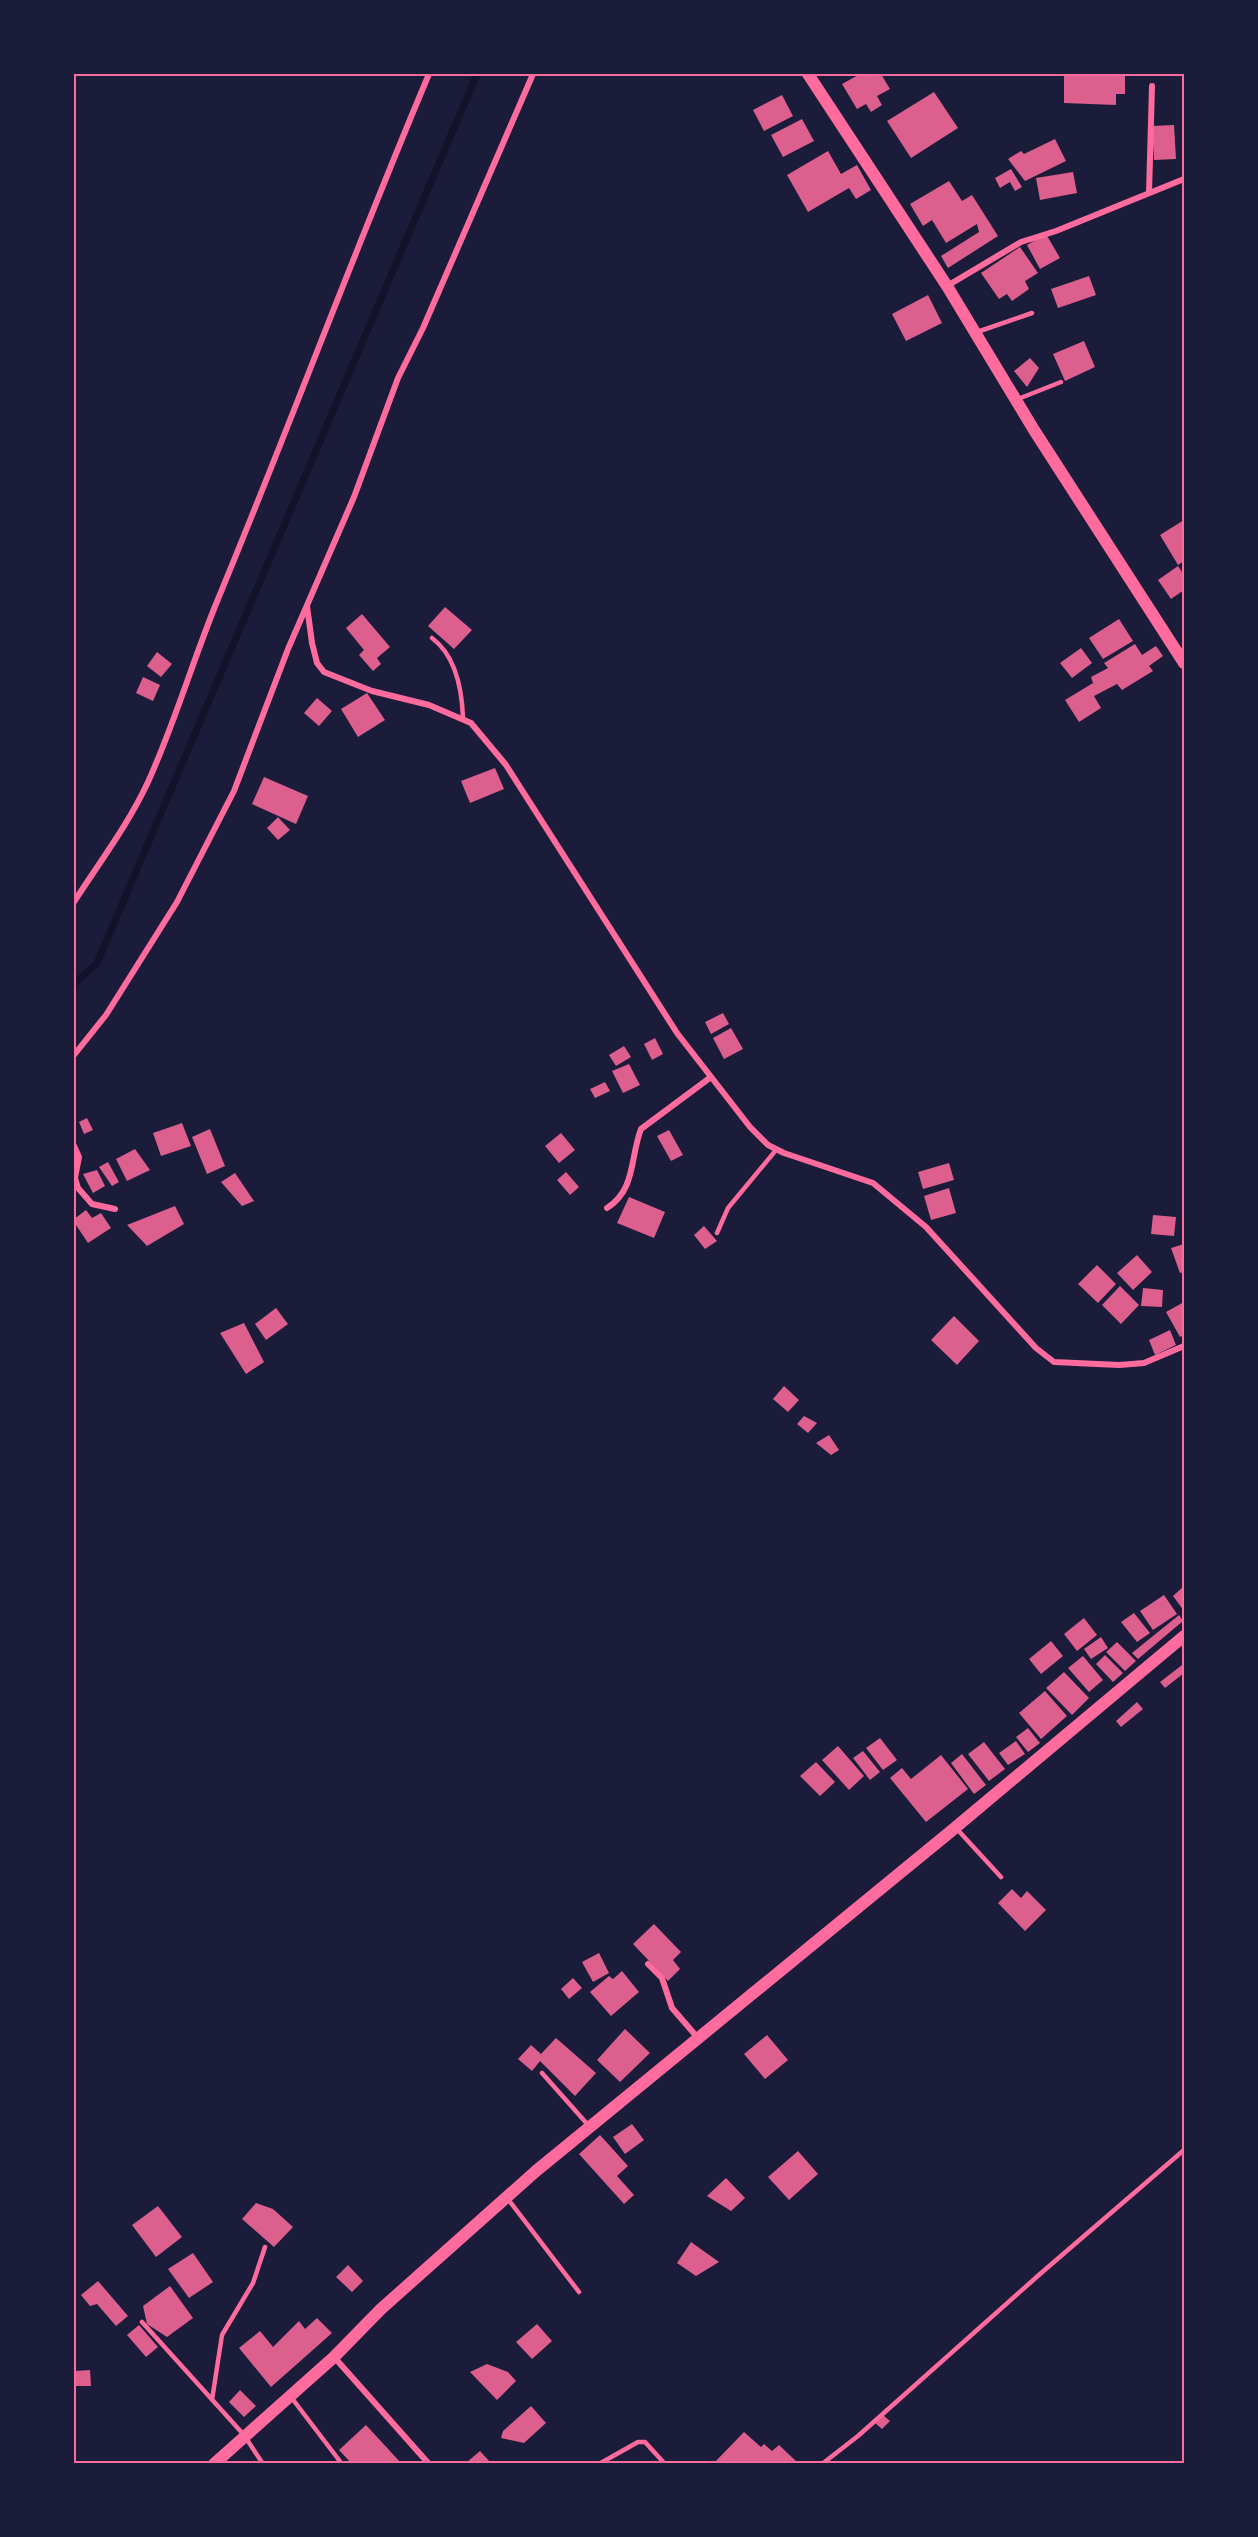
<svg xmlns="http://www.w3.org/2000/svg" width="1258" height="2537" font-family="Cabin,sans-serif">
	<rect width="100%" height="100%" fill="#1b1b3a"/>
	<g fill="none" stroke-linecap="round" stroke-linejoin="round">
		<path stroke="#12122b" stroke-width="7" d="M74 984 97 963 477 74"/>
	</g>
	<path fill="#dd5f8e" d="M860 74H881L890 89 877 96 882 105 871 112 866 104 857 109 842 84Z
		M1064 74 1125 75V94H1116V105L1064 103Z
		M934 92 958 128 911 158 887 121Z
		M782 95 793 116 764 131 753 110Z
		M802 119 814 141 783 157 771 135Z
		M1174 125 1176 159 1154 160 1152 126Z
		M1055 139 1066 161 1025 181 1008 159 1021 151 1024 154Z
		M828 151 841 174 857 165 871 190 856 199 849 188 808 212 787 175Z
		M1011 169 1022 187 1015 191 1010 182 1000 188 995 178Z
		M1073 172 1077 193 1040 200 1036 178Z
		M949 181 962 201 972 195 998 236 948 268 941 256 979 232 977 224 946 243 932 220 923 226 910 204Z
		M1046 234 1060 258 1040 269 1027 245Z
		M1020 247 1038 273 1025 281 1029 289 1012 301 1007 294 999 299 981 273Z
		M1089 276 1096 295 1058 308 1051 289Z
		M928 295 942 323 906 341 892 314Z
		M1084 341 1095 367 1065 381 1053 354Z
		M1030 358 1039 368 1027 387 1014 371Z
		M1184 520V561L1178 565 1160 535Z
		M1178 566 1184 575V590L1171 599 1158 580Z
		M445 607 472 630 454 649 428 626Z
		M362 614 390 647 377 658 381 664 373 671 359 655 364 650 346 628Z
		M1119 619 1133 641 1103 659 1089 638Z
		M1135 644 1142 655 1156 646 1163 656 1149 666 1153 671 1122 690 1117 684 1094 696 1101 708 1079 722 1065 700 1093 683 1091 677 1108 668 1104 663Z
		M1081 648 1092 663 1072 678 1060 663Z
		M157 652 172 664 161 677 147 666Z
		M143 677 160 685 153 701 136 693Z
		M367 693 385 720 358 737 341 709Z
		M317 698 332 711 319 726 304 713Z
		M495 768 504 789 470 803 461 781Z
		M264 777 308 796 296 824 252 804Z
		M278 817 290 830 278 840 267 828Z
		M723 1013 729 1024 711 1034 705 1022Z
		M731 1028 743 1049 724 1059 713 1038Z
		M655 1038 663 1054 652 1060 644 1044Z
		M624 1046 631 1057 616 1066 609 1055Z
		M629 1064 640 1085 623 1093 612 1071Z
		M605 1082 610 1091 595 1098 590 1089Z
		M87 1118 93 1130 84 1134 79 1122Z
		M182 1123 191 1146 161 1156 153 1133Z
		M210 1129 225 1166 207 1174 192 1137Z
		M669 1130 683 1155 671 1161 657 1136Z
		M561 1133 575 1150 559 1163 545 1146Z
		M135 1149 150 1170 127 1181 116 1159Z
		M108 1162 119 1182 112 1186 99 1167Z
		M949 1163 954 1180 923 1189 918 1172Z
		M97 1170 105 1186 93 1193 83 1174Z
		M566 1172 579 1187 570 1195 557 1180Z
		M235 1173 254 1201 242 1206 221 1182Z
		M949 1188 956 1213 931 1220 924 1196Z
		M629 1197 665 1212 654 1238 617 1223Z
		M175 1206 184 1224 147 1246 127 1225Z
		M86 1210 92 1218 101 1213 111 1228 88 1243 74 1222V1219Z
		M1153 1215 1176 1217 1174 1236 1151 1234Z
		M704 1226 717 1241 705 1249 694 1235Z
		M1184 1244V1272L1180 1273 1171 1248Z
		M1137 1255 1152 1272 1133 1290 1117 1273Z
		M1097 1265 1116 1284 1098 1303 1078 1284Z
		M1120 1286 1139 1305 1121 1324 1102 1305Z
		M1143 1288 1163 1290 1162 1307 1141 1306Z
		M1184 1302V1335L1180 1337 1166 1312Z
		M276 1308 288 1324 266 1340 255 1324Z
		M954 1316 979 1341 957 1365 931 1340Z
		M244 1323 264 1362 246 1374 220 1333Z
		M1170 1330 1176 1345 1155 1355 1149 1340Z
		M784 1386 799 1400 788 1412 773 1399Z
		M804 1416 817 1423 808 1433 797 1424Z
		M829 1435 839 1450 831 1455 816 1443Z
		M1184 1586V1611L1173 1596Z
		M1164 1595 1177 1614 1153 1630 1140 1611Z
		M1134 1613 1150 1633 1137 1642 1121 1622Z
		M1179 1615 1183 1621 1138 1659 1132 1653Z
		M1084 1618 1097 1635 1077 1651 1064 1634Z
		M1101 1637 1108 1648 1091 1659 1084 1649Z
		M1051 1641 1063 1656 1041 1674 1029 1659Z
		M1117 1642 1136 1661 1125 1671 1106 1652Z
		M1105 1655 1123 1673 1113 1682 1096 1664Z
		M1083 1656 1103 1680 1089 1692 1068 1668Z
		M1182 1665 1184 1673 1165 1688 1160 1682Z
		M1064 1672 1089 1698 1072 1715 1046 1688Z
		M1045 1691 1067 1716 1041 1739 1019 1713Z
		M1137 1702 1143 1709 1121 1727 1116 1721Z
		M1028 1728 1040 1743 1028 1752 1016 1737Z
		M880 1738 897 1760 883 1770 866 1748Z
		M1016 1741 1025 1754 1008 1765 999 1753Z
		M984 1742 1005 1769 989 1781 968 1754Z
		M838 1746 864 1776 849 1790 822 1760Z
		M863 1751 880 1772 870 1780 853 1758Z
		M962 1754 986 1785 974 1794 951 1763Z
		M941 1755 968 1789 926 1822 890 1778 902 1768 911 1779Z
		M816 1762 835 1782 820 1796 800 1776Z
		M1012 1889 1021 1898 1027 1891 1046 1910 1025 1931 998 1903Z
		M654 1924 681 1952 673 1960 680 1969 668 1981 633 1944Z
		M599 1953 609 1973 593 1982 582 1962Z
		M622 1971 639 1992 611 2016 590 1992 609 1976 613 1979Z
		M573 1978 582 1988 569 1999 561 1989Z
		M625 2029 650 2053 620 2082 597 2060Z
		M767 2035 788 2060 765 2079 744 2054Z
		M556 2038 596 2073 575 2096 540 2061 532 2071 518 2059 531 2045 541 2054Z
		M632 2124 644 2140 625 2154 613 2137Z
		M600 2135 628 2166 617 2176 634 2195 624 2204 579 2154Z
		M798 2151 818 2174 789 2200 768 2177Z
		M726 2178 745 2198 731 2211 707 2196Z
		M256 2203 273 2209 293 2227 274 2247 242 2219Z
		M158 2206 182 2237 156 2257 132 2225Z
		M691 2242 719 2262 696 2276 677 2263Z
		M193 2253 213 2282 189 2298 168 2269Z
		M348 2265 363 2281 352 2292 336 2277Z
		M98 2281 128 2316 116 2326 97 2304 90 2306 81 2295Z
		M170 2286 193 2318 167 2337 147 2324 143 2306Z
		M317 2318 332 2333 271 2387 239 2348 260 2331 273 2347 299 2321 305 2329Z
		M537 2324 552 2341 532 2359 516 2342Z
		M139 2325 158 2347 146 2357 127 2335Z
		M487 2364 508 2372 516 2381 497 2400 470 2372Z
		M90 2370 91 2386H74V2371Z
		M240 2390 256 2406 244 2417 229 2402Z
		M531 2406 546 2423 524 2443 501 2438 503 2431Z
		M883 2415 890 2421 882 2429 875 2423Z
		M366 2425 401 2463H351L339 2450Z
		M744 2432 761 2447 764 2444 772 2451 779 2445 798 2463H714Z
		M480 2451 491 2463H466Z"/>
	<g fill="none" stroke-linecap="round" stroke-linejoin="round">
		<path stroke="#ff6b9d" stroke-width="4.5" d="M977 332 1032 313
			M1018 399 1061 382
			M432 638C456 656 462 690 463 718
			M717 1233 728 1208 776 1150
			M956 1828 1001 1877
			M542 2073 589 2126
			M508 2199 579 2292
			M142 2322 244 2435 263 2464
			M291 2397 342 2464
			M212 2400 222 2335 253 2283 265 2247
			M599 2464 638 2442H645L665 2464
			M822 2464 858 2436 1040 2274 1184 2150"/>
		<path stroke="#ff6b9d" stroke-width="6" d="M1149 193 1152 86
			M947 286 1021 242 1056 231 1184 179
			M307 606 312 643 317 663 324 672 372 691 429 705 471 723 506 765 677 1033 750 1127 768 1145 784 1153 873 1183 926 1227 1036 1348 1054 1362 1119 1365 1144 1363 1184 1346
			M74 902C99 863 128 825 148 782 174 725 192 663 216 604 289 428 355 249 429 74
			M74 1055 106 1015 177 902 234 791 288 649 354 497 398 378 423 328 533 74
			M74 1146 79 1157 75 1178 78 1188 92 1204 115 1209
			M607 1208C636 1190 630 1157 641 1129L711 1077
			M648 1964 662 1978 672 2008 698 2038
			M334 2357 429 2464"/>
		<path stroke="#ff6b9d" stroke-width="12" d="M808 74 947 286 1034 430 1184 663
			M214 2464 334 2357 381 2309 536 2171 950 1832 1184 1636"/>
	</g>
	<rect width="1258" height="2537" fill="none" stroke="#1b1b3a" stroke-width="150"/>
	<rect x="75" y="75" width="1108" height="2387" fill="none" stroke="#ff6b9d" stroke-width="2"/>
</svg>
